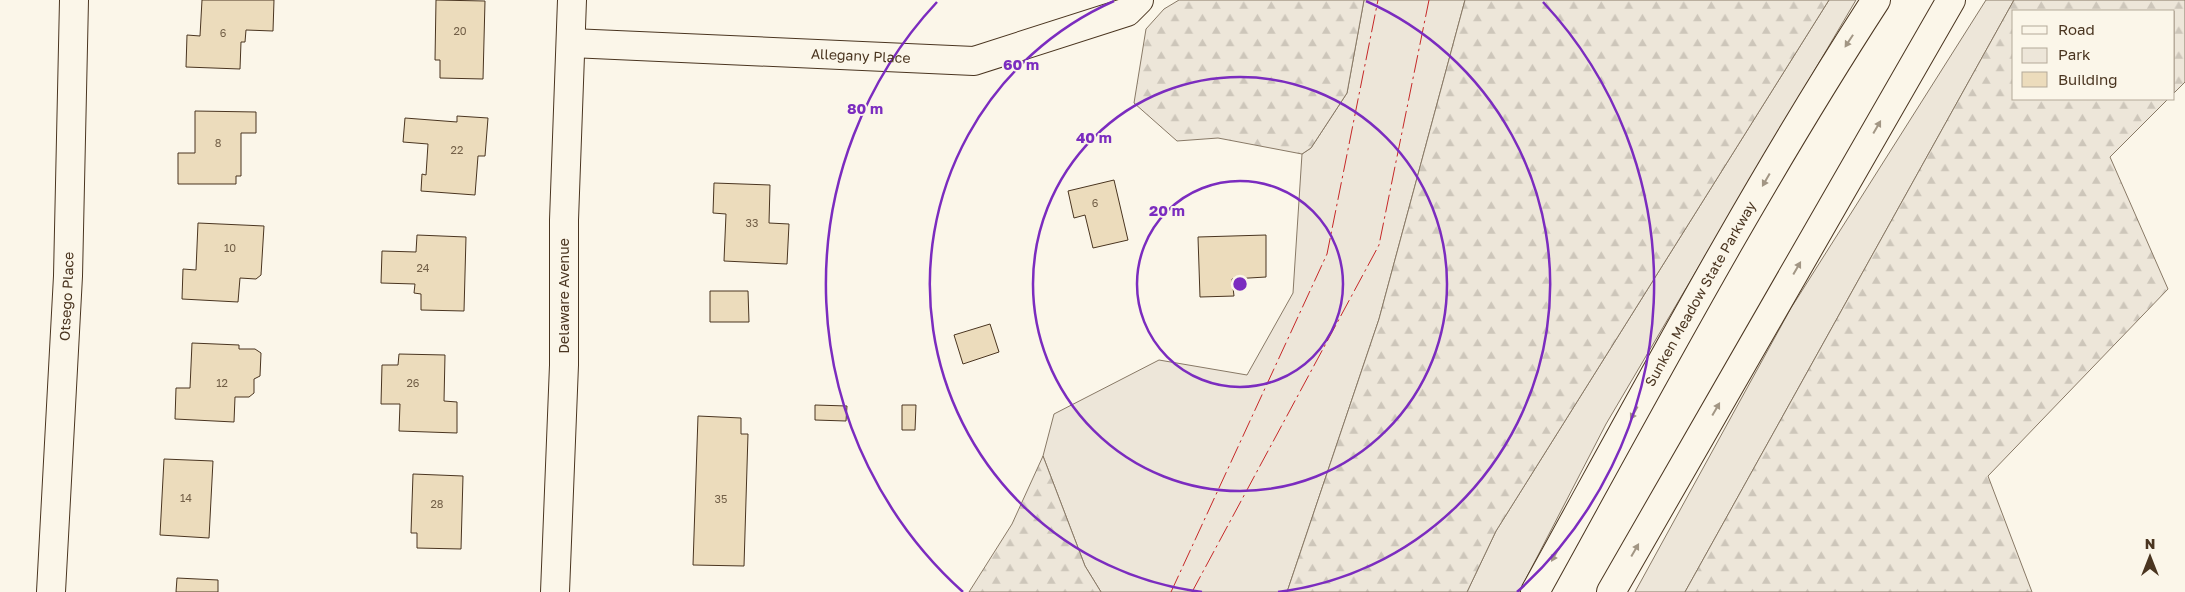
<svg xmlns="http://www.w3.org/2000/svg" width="2185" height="592" font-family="'Golos Text',sans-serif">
	<defs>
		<pattern id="forest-firs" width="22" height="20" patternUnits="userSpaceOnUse" patternTransform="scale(1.25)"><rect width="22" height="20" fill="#ede6d9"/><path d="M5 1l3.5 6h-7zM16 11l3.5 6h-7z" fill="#cdc6ba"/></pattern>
	</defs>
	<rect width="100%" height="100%" fill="#fbf6e9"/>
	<path fill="#ede6d9" stroke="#887966" d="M1364 0H1465L1379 319 1287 592H1101L1085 566 1043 456 1054 414 1159 360 1247 375 1293 293 1302 154 1311 148 1347 93Z
		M1829 0H1856L1606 424 1519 592H1467L1496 531Z
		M1986 0H2014L1685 592H1635L1791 308Z"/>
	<path fill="url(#forest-firs)" stroke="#887966" d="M1179 0H1364L1347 93 1311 148 1302 154 1218 138 1177 141 1134 103 1146 29 1164 9Z
		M1465 0H1829L1496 531 1467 592H1287L1379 319Z
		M2014 0H2185V82L2174 93V11H2014V99H2168L2110 157 2168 289 1988 476 2032 592H1685Z
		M1043 456 1085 566 1101 592H969L1012 524Z"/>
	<path fill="#ecdcbc" stroke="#4a3520" d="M202 0H274L273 31 246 30 245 42H241L240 69 186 67 187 35 200 36Z
		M436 0 485 1 483 79 440 78V60H435Z
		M195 111 256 112V133H241V176H236V184H178V153H195Z
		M457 116 488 118 485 156H478L475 195 421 191 422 174 426 175 428 144 403 142 405 118 457 122Z
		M1114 180 1128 240 1093 248 1085 215 1074 218 1068 191Z
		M714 183 770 185 769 223 789 224 787 264 724 261 726 214 713 213Z
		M198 223 264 226 261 275 256 279 240 278 238 302 182 299 183 269 196 270Z
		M417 235 466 237 464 311 421 310V294L414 293 415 284 381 283 382 251 416 252Z
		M1266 235V277L1232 279 1234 296 1200 297 1198 237Z
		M710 291H748L749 322H710Z
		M990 324 999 352 963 364 954 335Z
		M192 343 239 345V349H255L261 353 260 376 254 379V393L249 397H235L234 422 175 419 176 388H190Z
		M399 354 445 355 444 401 457 402V433L399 431 400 404H381L382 365H398Z
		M815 405 847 406 846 421 815 420Z
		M902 405H916L915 430H902Z
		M698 416 741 418V434H748L744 566 693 565Z
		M164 459 213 461 209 538 160 535Z
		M413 474 463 476 461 549 417 548V533H411Z
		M177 578 218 580V592H176Z"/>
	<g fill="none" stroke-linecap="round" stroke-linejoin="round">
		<defs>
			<g id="minor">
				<path id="s1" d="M571 43 974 61 1127 12 1139 0"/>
				<path id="s2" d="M51 592 68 276 74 0"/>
				<path d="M555 592 564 365V220L572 0"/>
			</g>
			<g id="highway">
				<path id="s3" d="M1535 592C1645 393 1752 191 1876 0"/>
				<path d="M1611 592 1951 0"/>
			</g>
		</defs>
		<use href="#minor" stroke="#4a3520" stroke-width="30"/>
		<use href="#highway" stroke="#4a3520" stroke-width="30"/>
		<use href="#minor" stroke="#fbf6e9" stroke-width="28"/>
		<use href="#highway" stroke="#fbf6e9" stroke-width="28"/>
		<path stroke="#c62828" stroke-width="1" stroke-dasharray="18 4 2.5 4" stroke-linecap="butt" d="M1171 592 1327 254 1378 0
			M1192 592 1379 245 1429 0"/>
	</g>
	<defs><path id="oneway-solid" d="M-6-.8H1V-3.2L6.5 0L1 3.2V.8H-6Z" transform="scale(1.25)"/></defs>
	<g fill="#a29684">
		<use href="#oneway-solid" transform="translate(1849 41) rotate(123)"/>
		<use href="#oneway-solid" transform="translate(1877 127) rotate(-60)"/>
		<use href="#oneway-solid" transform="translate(1766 180) rotate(120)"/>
		<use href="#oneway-solid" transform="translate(1797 268) rotate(-60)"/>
		<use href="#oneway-solid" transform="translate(1716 409) rotate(-60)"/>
		<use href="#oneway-solid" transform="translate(1634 413) rotate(119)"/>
		<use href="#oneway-solid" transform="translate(1635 550) rotate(-60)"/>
		<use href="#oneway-solid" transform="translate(1555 555) rotate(119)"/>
	</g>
	<g fill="none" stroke="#7b2cbf" stroke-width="2.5">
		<circle cx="1240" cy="284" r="103"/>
		<circle cx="1240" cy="284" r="207"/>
		<path d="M1202 592A310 310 0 0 1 1114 1M1366 1A310 310 0 0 1 1278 592"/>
		<path d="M963 592A414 414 0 0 1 937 2M1543 2A414 414 0 0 1 1517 592"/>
	</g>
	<g text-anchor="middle" stroke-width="4" stroke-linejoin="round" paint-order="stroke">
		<g font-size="11" fill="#725f47">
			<text x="460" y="35">20</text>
			<text x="223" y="37">6</text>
			<text x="218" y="147">8</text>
			<text x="457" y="154">22</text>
			<text x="1095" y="207">6</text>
			<text x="752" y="227">33</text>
			<text x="230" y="252">10</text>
			<text x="423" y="272">24</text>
			<text x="222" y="387">12</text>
			<text x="413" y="387">26</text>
			<text x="186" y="502">14</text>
			<text x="721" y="503">35</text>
			<text x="437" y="508">28</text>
		</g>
		<g font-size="14" fill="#4a3520" stroke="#fbf6e9">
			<text dy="5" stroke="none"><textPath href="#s1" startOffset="290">Allegany Place</textPath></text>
			<text dy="5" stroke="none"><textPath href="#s3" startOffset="341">Sunken Meadow State Parkway</textPath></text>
			<text dy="5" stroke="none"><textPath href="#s2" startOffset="296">Otsego Place</textPath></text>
			<text transform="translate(564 296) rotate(-90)" y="5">Delaware Avenue</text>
		</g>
	</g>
	<circle cx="1240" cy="284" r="8" fill="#7b2cbf" stroke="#fbf6e9" stroke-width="2.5"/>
	<g font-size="15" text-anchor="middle" font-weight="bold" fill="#7b2cbf" stroke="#fbf6e9" stroke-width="4" stroke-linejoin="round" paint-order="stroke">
		<text x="1021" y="70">60 m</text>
		<text x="865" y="114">80 m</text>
		<text x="1094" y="143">40 m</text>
		<text x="1167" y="216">20 m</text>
	</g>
	<rect x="2012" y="10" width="162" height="90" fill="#fbf6e9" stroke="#b4a999"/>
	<rect x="2022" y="26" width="25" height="8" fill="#fbf6e9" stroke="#b4a999"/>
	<text x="2058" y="35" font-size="15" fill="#4a3520">Road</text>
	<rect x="2022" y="48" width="25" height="15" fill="#ede6d9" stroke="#b4a999"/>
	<text x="2058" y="60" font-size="15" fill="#4a3520">Park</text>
	<rect x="2022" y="72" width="25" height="15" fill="#ecdcbc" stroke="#b4a999"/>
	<text x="2058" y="85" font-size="15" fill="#4a3520">Building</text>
	<g transform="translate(2150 557)" stroke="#fbf6e9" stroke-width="4" paint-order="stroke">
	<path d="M0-4L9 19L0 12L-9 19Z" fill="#4a3520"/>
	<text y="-8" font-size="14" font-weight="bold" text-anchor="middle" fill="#4a3520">N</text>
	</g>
</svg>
